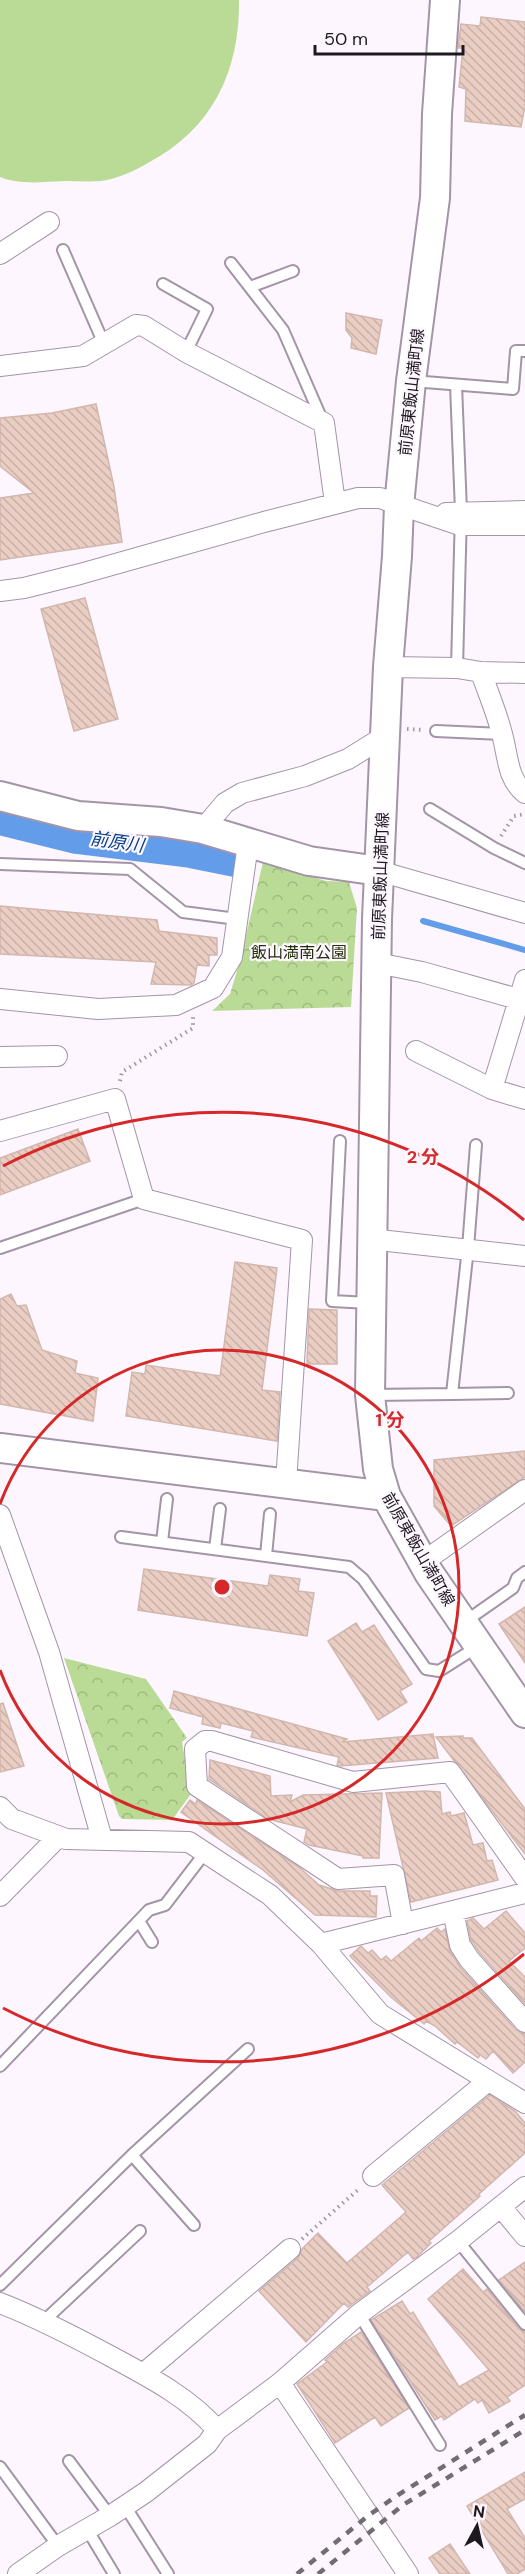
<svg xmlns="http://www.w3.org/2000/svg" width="525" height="2574" font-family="'DM Sans','Noto Sans JP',sans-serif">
	<defs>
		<pattern id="park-crowns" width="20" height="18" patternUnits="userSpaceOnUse" patternTransform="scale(1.5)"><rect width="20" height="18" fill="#badb95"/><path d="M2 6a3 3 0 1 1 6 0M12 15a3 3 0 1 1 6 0" fill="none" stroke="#9fbb80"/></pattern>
		<pattern id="building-back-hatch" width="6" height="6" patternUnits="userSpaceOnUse" patternTransform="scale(1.5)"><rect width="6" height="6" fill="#eacec4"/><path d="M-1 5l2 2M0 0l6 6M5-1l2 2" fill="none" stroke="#c8b0a8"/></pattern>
	</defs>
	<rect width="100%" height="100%" fill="#fdf6ff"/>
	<path fill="#badb95" d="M0 0H239C240 72 212 129 148 163 134 171 117 179 101 181 89 182 76 181 64 181 42 182 20 185 0 177Z"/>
	<path fill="url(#park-crowns)" d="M263 862 326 881 349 882 357 908 351 1007 212 1011 230 994 240 961Z
		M64 1658 146 1679 187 1738 182 1742 191 1794 172 1820 122 1819 119 1816Z"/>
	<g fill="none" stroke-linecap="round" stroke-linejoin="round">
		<path stroke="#639ce9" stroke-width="6" d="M423 921 525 950"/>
		<path stroke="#639ce9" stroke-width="36" d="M0 817 77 836 191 850 236 859"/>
	</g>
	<path fill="url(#building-back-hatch)" stroke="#d2b7ad" stroke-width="1.5" d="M481 17 525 22V106L521 127 465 121 466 89 459 87 463 48H458L461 24 480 26Z
		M346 313 382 320 376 354 351 348 352 338 346 330Z
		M96 404 114 487 122 542 0 560V498L34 493 0 466V418L52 413Z
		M85 598 118 719 74 731 41 609Z
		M0 906 157 920 159 931 217 938V955H209V966L197 965 194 983 191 985 151 984 156 962 0 954Z
		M78 1129 90 1161 0 1195V1158Z
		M235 1262 277 1268 262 1390 280 1392 277 1441 126 1416 132 1372 145 1374 146 1365 220 1376Z
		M11 1294 17 1306 26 1305 42 1350 77 1361 75 1373 98 1378 93 1421 0 1404V1299Z
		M309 1309 337 1310V1364H307Z
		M525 1451V1477L451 1526 434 1506V1460Z
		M144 1569 268 1586 270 1575 300 1579 298 1591 314 1593 307 1636 138 1610Z
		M525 1607V1663L499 1624Z
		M356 1623 362 1632 374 1625 412 1684 400 1691 407 1702 378 1720 328 1641Z
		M174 1691 347 1739 342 1742 433 1734 438 1758 340 1766 337 1765 339 1757 251 1737 253 1731 221 1723 220 1728 202 1724 203 1717 170 1708Z
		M3 1703 24 1766 0 1772V1704Z
		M463 1736V1738H472L525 1809V1854L436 1737Z
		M210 1760 270 1776 271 1796 292 1795 290 1802 303 1795 382 1793 379 1858H363V1856L309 1845 304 1842 307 1829 268 1819 209 1779Z
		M426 1791 440 1792 442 1814 450 1812 451 1816 464 1813 473 1845 483 1843 487 1861 492 1860 498 1880 411 1902 386 1793Z
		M190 1800 196 1804 197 1800 299 1867 319 1885 338 1891H370V1896H377L376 1917 315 1915 263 1870 181 1812Z
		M506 1911 525 1933V1948L509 1961 525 1977V2004L479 1952 471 1940 467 1921 473 1918 484 1929Z
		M437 1928 441 1932 445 1929 450 1951 460 1967 516 2030 525 2034V2062L513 2073 493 2051 486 2059 480 2055 478 2058 457 2042 455 2044 435 2026 426 2021 424 2024 392 1998 350 1956 361 1946 368 1953 372 1950 381 1960 386 1956 391 1961 419 1938 421 1941Z
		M490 2095 515 2111 525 2123V2153L479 2194 480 2196 429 2241 431 2243 417 2257 413 2259 408 2252 367 2287 370 2291 348 2307 344 2303 306 2342 259 2291 298 2258 302 2249 318 2233 347 2263 376 2238 406 2212 382 2185Z
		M525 2262V2312L499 2280Z
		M463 2269 483 2292 487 2289 519 2329 525 2331V2385L507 2397 510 2401 489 2413 482 2400 478 2403 475 2399 444 2420 442 2416 435 2420 371 2320 402 2301 410 2314 413 2312 459 2387 489 2370 428 2299Z
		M361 2332 409 2408 381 2426 375 2417 335 2443 297 2384 327 2362 325 2360 344 2343Z
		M525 2472V2499L507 2509 525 2538V2569L517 2574H508L467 2506Z
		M450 2544 470 2574H440L429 2558Z"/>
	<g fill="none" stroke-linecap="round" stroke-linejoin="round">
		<defs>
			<path id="lane" d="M63 250 104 344
				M231 263 283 330 323 422
				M163 284 207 309 186 352
				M250 287 293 271
				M412 381 513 389 516 351H525
				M456 385 461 511 457 668
				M436 731 502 734
				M430 809 494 848 525 863
				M0 864 130 869 183 912 237 919
				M340 1141 332 1301 369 1303
				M0 1248 144 1199
				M452 1394 508 1393
				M370 1395 452 1394 468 1248 476 1145
				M121 1537 349 1567 363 1579 426 1669 439 1671 477 1647
				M162 1542 167 1499
				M215 1549 220 1509
				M266 1556 270 1514
				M463 1623 513 1588 517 1578 525 1572
				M139 1921 152 1942
				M0 2066 149 1910 165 1905 204 1854
				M132 2155 194 2225
				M458 2241 525 2324
				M0 2285 132 2155 248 2049
				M359 2314 440 2445
				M45 2320 140 2231
				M69 2461 110 2516
				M0 2467 58 2546
				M125 2506 168 2574
				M87 2529 114 2574"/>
			<path id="street" d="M0 254 49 222
				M0 366 83 356 136 325 144 326 186 352 324 423 335 503
				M446 513 525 511
				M0 591 24 588 80 574 264 522 358 498H380L460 525H525
				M388 667 457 668 481 672 525 673
				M481 672C488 693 497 713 502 734 508 755 507 779 525 793
				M203 829 225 803 242 793 305 776 348 759 385 736
				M379 871 525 913
				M377 963 422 972 525 1001
				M0 999 98 1009 176 1005 213 988 232 957 248 844
				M416 1051 492 1089 525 1099
				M0 1057 57 1056
				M492 1089 525 980
				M0 1131 115 1099 144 1199 302 1240 286 1483
				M370 1239 525 1256
				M0 1515 49 1652 102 1839
				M423 1562 525 1490
				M0 1807 12 1819 66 1839 189 1842 270 1895 321 1944 525 1893
				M0 1896 58 1837
				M453 1911 460 1945 469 1959 525 2022
				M403 1924 394 1875 338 1879 197 1786 195 1749 205 1741H212L353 1782 450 1772 525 1878
				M321 1944 380 2014 525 2103
				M373 2176 488 2081
				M501 2207 525 2236
				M0 2303C39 2318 75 2337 112 2357 149 2377 190 2398 217 2430
				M143 2374 290 2249
				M280 2383 408 2574
				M18 2574 58 2546 110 2516 146 2492 207 2444 217 2430 280 2383 359 2314 458 2241 525 2187"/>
			<path id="secondary" d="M445 0 437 114 435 198 411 381 399 506 397 556 388 667 377 919 370 1395 378 1469 386 1496 429 1573 525 1713
				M0 796 78 816 161 822 203 829 309 861 379 871
				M0 1448 386 1496"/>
		</defs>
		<use href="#lane" stroke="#a494a8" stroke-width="14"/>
		<use href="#street" stroke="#a494a8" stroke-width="22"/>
		<use href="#secondary" stroke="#a494a8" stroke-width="32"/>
		<path stroke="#9e97a0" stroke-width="4" stroke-dasharray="1.5 4.5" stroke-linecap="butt" d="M407 729 423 730
			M501 836 514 816 525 814
			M120 1081 122 1072 193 1028V1017
			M302 2239 360 2188"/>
		<use href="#lane" stroke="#fff" stroke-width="10"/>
		<use href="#street" stroke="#fff" stroke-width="20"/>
		<use href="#secondary" stroke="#fff" stroke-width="28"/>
		<path stroke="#736c74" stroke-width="4.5" stroke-dasharray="8 8" stroke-linecap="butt" d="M297 2574 369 2515 398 2495 525 2415
			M318 2574 403 2505 525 2430"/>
	</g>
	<g fill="none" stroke="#d62828" stroke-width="3">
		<path d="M0 1504A237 237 0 1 1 0 1670"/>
		<path d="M524 1954A475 475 0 0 1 3 2008M3 1166A475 475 0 0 1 524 1220"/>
	</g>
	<g text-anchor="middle" stroke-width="4.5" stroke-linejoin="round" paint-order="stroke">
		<g font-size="16" fill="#1e181f" stroke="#fdf6ff">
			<text transform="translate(411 392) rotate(-84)" y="6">前原東飯山満町線</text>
			<text transform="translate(380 876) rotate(-88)" y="6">前原東飯山満町線</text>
			<text transform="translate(419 1549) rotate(60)" y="6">前原東飯山満町線</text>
		</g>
		<g font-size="16" fill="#23320c" stroke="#fdf6ff">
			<text x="299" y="958">飯山満南公園</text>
		</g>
		<g font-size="18" font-style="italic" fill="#023f82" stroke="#fdf6ff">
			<text transform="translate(117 842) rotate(8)" y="6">前原川</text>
		</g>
	</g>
	<circle cx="222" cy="1587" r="9" fill="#d62828" stroke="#fdf6ff" stroke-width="3"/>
	<g font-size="18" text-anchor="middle" font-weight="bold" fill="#d62828" stroke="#fdf6ff" stroke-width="4.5" stroke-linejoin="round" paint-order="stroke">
		<text x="423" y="1163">2 分</text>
		<text x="390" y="1426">1 分</text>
	</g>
	<g transform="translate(477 2526) rotate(8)" stroke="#fdf6ff" stroke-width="4.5" paint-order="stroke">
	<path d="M0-4.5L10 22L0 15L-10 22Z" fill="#1e181f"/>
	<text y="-9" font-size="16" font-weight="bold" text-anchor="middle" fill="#1e181f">N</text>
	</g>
	<path d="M315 45v9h148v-9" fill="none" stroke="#1e181f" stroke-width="3"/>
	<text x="324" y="45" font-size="18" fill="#1e181f" stroke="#fdf6ff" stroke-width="4.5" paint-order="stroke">50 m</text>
</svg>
